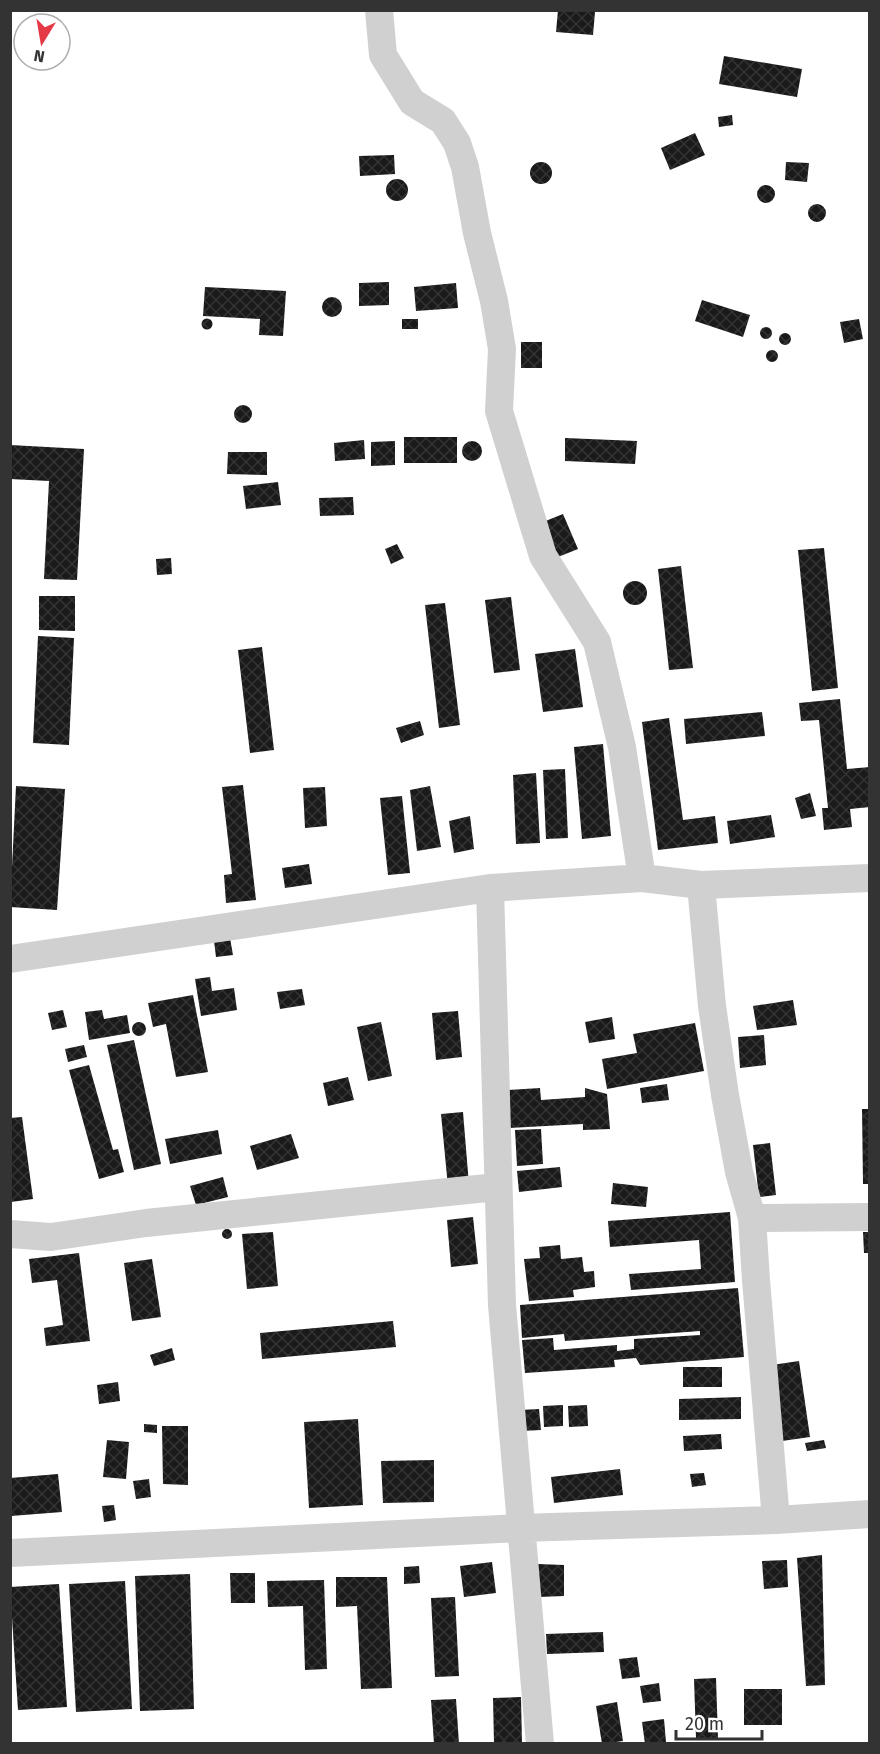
<svg xmlns="http://www.w3.org/2000/svg" width="880" height="1754" font-family="'Fira Sans',sans-serif">
	<defs>
		<pattern id="building-cross-hatch" width="8" height="8" patternUnits="userSpaceOnUse" patternTransform="scale(1.5)"><rect width="8" height="8" fill="#1a1a1a"/><path d="M0 0l8 8M0 8l8-8" fill="none" stroke="#333"/></pattern>
	</defs>
	<rect width="100%" height="100%" fill="#fff"/>
	<path fill="url(#building-cross-hatch)" d="M558 10 595 12 593 35 556 32Z
		M724 56 802 69 797 97 719 84Z
		M732 115 733 125 719 127 718 117Z
		M695 133 705 155 670 170 661 148Z
		M394 155 395 174 360 176 359 156Z
		M786 162 809 163 807 182 785 180Z
		M530 173a11 11 0 1 1 22 0a11 11 0 1 1-22 0Z
		M386 190a11 11 0 1 1 22 0a11 11 0 1 1-22 0Z
		M757 194a9 9 0 1 1 18 0a9 9 0 1 1-18 0Z
		M808 213a9 9 0 1 1 18 0a9 9 0 1 1-18 0Z
		M389 282V305L359 306V283Z
		M456 283 458 308 416 311 414 287Z
		M205 287 286 291 283 336 259 335 260 319 203 316Z
		M322 307a10 10 0 1 1 20 0a10 10 0 1 1-20 0Z
		M702 300 750 315 743 337 695 321Z
		M201.5 324a5.5 5.5 0 1 1 11 0a5.5 5.5 0 1 1-11 0Z
		M402 319H418V329H402Z
		M859 319 863 339 844 343 840 322Z
		M760 333a6 6 0 1 1 12 0a6 6 0 1 1-12 0Z
		M779 339a6 6 0 1 1 12 0a6 6 0 1 1-12 0Z
		M521 342H542V368H521Z
		M766 356a6 6 0 1 1 12 0a6 6 0 1 1-12 0Z
		M234 414a9 9 0 1 1 18 0a9 9 0 1 1-18 0Z
		M404 437H457V463H404Z
		M565 438 637 441 635 464 565 461Z
		M364 440 365 459 335 461 334 443Z
		M462 451a10 10 0 1 1 20 0a10 10 0 1 1-20 0Z
		M395 441V465L371 466V442Z
		M10 445 84 449 77 580 44 579 49 481 10 479Z
		M228 452H267V475L227 474Z
		M278 482 281 505 246 509 243 486Z
		M353 497 354 515 320 516 319 498Z
		M563 514 578 549 558 557 543 522Z
		M397 544 404 558 391 564 385 549Z
		M824 548 838 688 812 691 798 550Z
		M171 558 172 574 157 575 156 559Z
		M681 566 693 668 669 670 658 569Z
		M623 593a12 12 0 1 1 24 0a12 12 0 1 1-24 0Z
		M39 596H75V631L39 630Z
		M511 597 520 670 494 673 485 600Z
		M445 603 460 725 439 728 425 605Z
		M38 636 74 638 69 745 33 743Z
		M262 647 274 750 250 753 238 650Z
		M575 649 583 707 543 712 535 654Z
		M840 699 847 769 870 767V807L850 809 852 827 824 830 822 808H828L819 720 801 721 799 703Z
		M762 712 765 736 686 744 684 719Z
		M669 718 683 820 715 816 718 843 658 850 642 722Z
		M420 721 424 735 401 743 396 728Z
		M603 744 611 836 582 839 574 747Z
		M565 769 568 838 546 839 543 770Z
		M536 773 540 843 516 844 513 775Z
		M243 785 256 900 226 903 224 875 232 874 222 787Z
		M16 786 65 789 57 910 10 907Z
		M430 786 441 847 417 851 410 790Z
		M325 787 327 826 305 828 303 788Z
		M810 793 816 816 801 819 795 798Z
		M402 796 410 873 388 875 380 798Z
		M771 815 775 837 730 844 727 821Z
		M470 816 474 849 454 853 449 821Z
		M309 864 312 884 285 888 282 868Z
		M230 938 233 955 216 957 214 941Z
		M210 977 212 991 234 988 237 1010 201 1016 195 979Z
		M302 989 305 1005 280 1009 277 992Z
		M193 995 208 1072 176 1077 166 1024 153 1027 148 1003Z
		M793 1000 797 1025 757 1030 753 1006Z
		M63 1010 67 1027 52 1030 48 1013Z
		M102 1010 104 1019 127 1015 130 1033 89 1040 85 1012Z
		M458 1011 462 1057 436 1060 432 1013Z
		M612 1017 615 1039 589 1043 585 1022Z
		M381 1022 392 1076 368 1081 357 1027Z
		M132 1029a7 7 0 1 1 14 0a7 7 0 1 1-14 0Z
		M695 1023 704 1071 607 1089 602 1059 637 1053 633 1034Z
		M764 1035 766 1065 740 1068 738 1037Z
		M134 1040 161 1164 134 1170 107 1045Z
		M84 1045 87 1057 68 1062 65 1049Z
		M89 1065 113 1150 118 1149 124 1172 99 1179 69 1070Z
		M348 1077 354 1100 328 1106 323 1083Z
		M667 1084 669 1100 642 1103 640 1088Z
		M540 1088 541 1100 585 1097V1088L607 1094 610 1129 583 1130V1124L509 1128 507 1090Z
		M862 1109H870V1184H863Z
		M463 1112 469 1185 448 1187 441 1114Z
		M22 1117 33 1199 11 1202 10 1118Z
		M541 1129 543 1164 517 1166 515 1130Z
		M218 1130 222 1154 170 1164 165 1139Z
		M291 1134 299 1158 257 1170 250 1146Z
		M770 1143 776 1195 759 1197 753 1145Z
		M560 1167 562 1187 519 1192 517 1171Z
		M223 1177 228 1197 196 1205 190 1186Z
		M613 1183 648 1187 646 1207 611 1204Z
		M730 1212 735 1282 631 1290 629 1274 701 1269 699 1240 610 1247 608 1221Z
		M473 1217 478 1264 451 1267 447 1220Z
		M222 1234a5 5 0 1 1 10 0a5 5 0 1 1-10 0Z
		M273 1232 278 1286 247 1289 242 1234Z
		M863 1232H870V1253H864Z
		M560 1245 561 1259 582 1257 584 1272 594 1271 595 1287 573 1290 574 1297 529 1301 524 1259 540 1258 539 1247Z
		M79 1253 90 1341 46 1346 44 1328 63 1325 57 1280 32 1283 29 1259Z
		M152 1259 161 1317 132 1321 124 1263Z
		M738 1288 744 1357 640 1365 636 1358 614 1360 615 1367 525 1373 522 1340 553 1338 554 1350 617 1345V1351L634 1349V1339L700 1335V1331L565 1341 564 1334 522 1338 520 1305Z
		M393 1321 396 1347 262 1359 260 1333Z
		M172 1348 175 1360 154 1366 150 1355Z
		M799 1361 810 1437 782 1441 772 1365Z
		M683 1367H722V1387H683Z
		M118 1382 120 1401 99 1404 97 1385Z
		M741 1397V1419L679 1420V1399Z
		M563 1405V1426L544 1427 543 1406Z
		M587 1405 588 1426 569 1427 568 1406Z
		M539 1409 541 1430 521 1431 520 1410Z
		M358 1419 363 1505 309 1508 304 1422Z
		M144 1424 157 1425V1433L144 1432Z
		M162 1426H188V1485L163 1484Z
		M721 1434 722 1449 684 1451 683 1436Z
		M107 1440 129 1442 126 1479 103 1477Z
		M824 1440 826 1448 807 1451 805 1443Z
		M434 1460V1502L383 1503 381 1461Z
		M620 1469 623 1495 554 1503 551 1477Z
		M704 1473 706 1485 692 1487 690 1474Z
		M58 1474 62 1512 11 1516 10 1478Z
		M149 1479 151 1497 136 1499 133 1481Z
		M114 1505 116 1520 104 1522 102 1506Z
		M822 1555 825 1685 806 1686 797 1558Z
		M787 1560 788 1587 764 1589 762 1561Z
		M492 1562 496 1593 464 1597 460 1566Z
		M538 1564 564 1565V1596L538 1597Z
		M419 1566 420 1583 404 1584V1567Z
		M230 1573H255V1603H231Z
		M190 1574 194 1709 140 1711 135 1576Z
		M336 1577H387L392 1688 361 1689 357 1606 336 1607Z
		M324 1580 327 1669 305 1670 303 1606 268 1607 267 1581Z
		M125 1581 132 1709 76 1712 69 1584Z
		M59 1584 67 1707 18 1710 10 1587Z
		M455 1597 459 1676 435 1677 431 1598Z
		M603 1632 604 1652 547 1654 546 1634Z
		M637 1657 640 1677 622 1679 619 1659Z
		M716 1678 718 1738H696L694 1679Z
		M659 1683 661 1701 643 1703 640 1686Z
		M744 1689H782V1725H744Z
		M521 1697 522 1744H494L493 1698Z
		M456 1699 459 1744H434L431 1700Z
		M617 1702 623 1741 602 1744 596 1706Z
		M664 1719 666 1742 645 1744 642 1722Z"/>
	<g fill="none" stroke-linecap="round" stroke-linejoin="round">
		<path stroke="#d0d0d0" stroke-width="28" d="M379 10 383 55 412 102 443 121 457 143 465 167 477 233 494 301 502 349 499 411 543 556 597 642 622 747 642 878
			M701 885 712 1006 725 1095 739 1172 752 1218 756 1280 776 1520
			M490 888 502 1305 540 1744
			M10 959 490 888 642 878 701 885 870 878
			M752 1218 870 1217
			M10 1234 51 1237 146 1223 497 1187
			M10 1553 520 1528 776 1520 870 1514"/>
	</g>
	<rect width="880" height="1754" fill="none" stroke="#333333" stroke-width="24"/>
	<g transform="translate(42 42) rotate(191)"><circle r="28" fill="#ffffff" stroke="#adadad" stroke-width="1.5"/>
	<path d="M0-4.5L10 22L0 15L-10 22Z" fill="#e63946"/>
	<text y="-9" font-size="16" font-weight="bold" text-anchor="middle" fill="#333333">N</text>
	</g>
	<path d="M676 1730v9h86v-9" fill="none" stroke="#333333" stroke-width="3"/>
	<text x="685" y="1730" font-size="18" fill="#333333" stroke="#ffffff" stroke-width="4.5" paint-order="stroke">20 m</text>
</svg>
